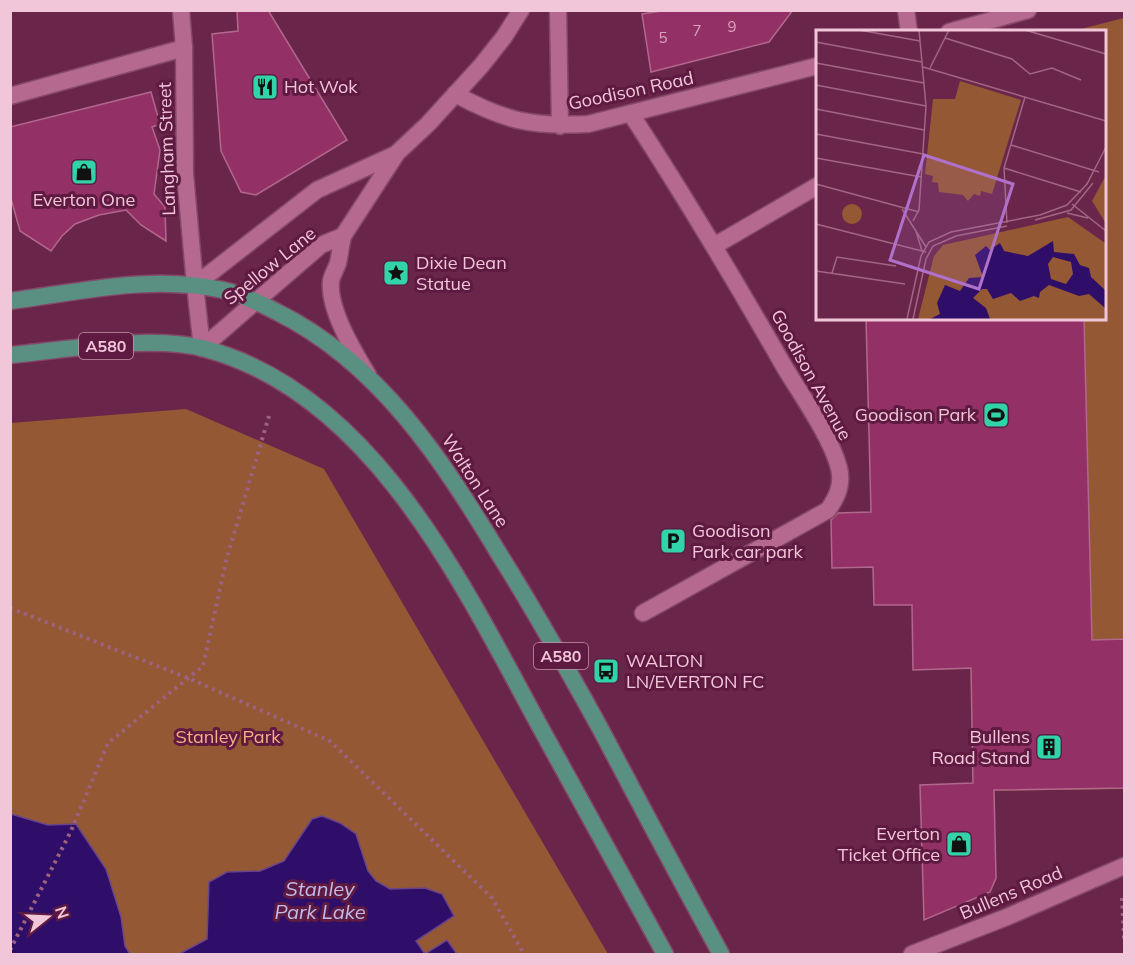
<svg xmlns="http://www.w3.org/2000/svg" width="1135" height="965" font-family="Mulish,sans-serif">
	<rect width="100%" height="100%" fill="#6a264a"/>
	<path fill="#955834" d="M1124 18V789L973 791 971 669 913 670 912 605H874L873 567 832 568 831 513 871 512 866 318H1104V32L1073 31Z
		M186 409 324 469 608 954H11V423Z"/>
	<path fill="#2f0e6a" stroke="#69458b" stroke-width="1.5" d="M11 814 48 825 76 824 106 869 121 917 125 946 130 954H11Z
		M322 816 340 823 356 834 368 871 376 881 390 889 425 888 442 894 454 916 416 941 425 954 447 940 457 954H179L207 939 209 882 227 872 260 871 284 861 312 819Z"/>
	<path fill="#933167" stroke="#b2678c" stroke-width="1.5" d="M237 10H268L347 140 256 195 241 192 221 151 212 34 238 31Z
		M668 10H793L769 42 651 72 642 14Z
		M151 92 160 124 152 127 160 150 154 194 165 207 166 241 141 225 126 210 99 215 75 224 62 236 51 251 20 231 10 195V127Z
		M866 318H1084L1092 640 1125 639V788L994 790 996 878 990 892 924 920 920 785 973 783 971 668 913 670 912 605H874L873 567 832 568 831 520 838 513 871 512Z"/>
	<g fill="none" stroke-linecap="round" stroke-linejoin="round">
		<defs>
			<path id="service" d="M10 96 184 48
				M631 114C685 197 736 282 785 368 802 396 831 437 839 468 843 485 837 497 828 510L643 613
				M714 246 817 186"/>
			<path id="minor" d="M181 10 184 48 185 174 195 285
				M558 10 560 126
				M906 10 909 32
				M949 32 1028 10
				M455 94C505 121 531 127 588 124L817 66
				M912 954 1007 917 1124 866"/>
			<path id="tertiary" d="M343 236C341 245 340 254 338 263 336 269 332 275 331 281 328 309 354 352 368 375
				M202 348 321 245 343 236 397 153 428 124 481 66 504 37 521 10
				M202 348 195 285 317 190 396 154"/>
			<path id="trunk" d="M10 301C79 292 154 274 223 290 242 294 260 303 277 312 380 363 443 461 501 557 536 613 568 670 600 728 640 804 680 879 721 954
				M10 355C66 350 153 334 206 349 372 394 462 583 538 723 581 800 623 877 665 954"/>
		</defs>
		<use href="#service" stroke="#844869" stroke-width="19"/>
		<use href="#minor" stroke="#844869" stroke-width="19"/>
		<use href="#tertiary" stroke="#844869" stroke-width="19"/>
		<use href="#trunk" stroke="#844869" stroke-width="19"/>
		<path stroke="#9c627f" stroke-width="4" stroke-dasharray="3 4.5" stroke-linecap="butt" d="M10 608 188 678 330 741 492 898 524 954
			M1122 898 1124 939
			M10 950 71 831 108 743 203 666 226 561 269 416"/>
		<use href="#service" stroke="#b5698e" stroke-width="16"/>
		<use href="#minor" stroke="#b5698e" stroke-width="16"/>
		<use href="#tertiary" stroke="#b5698e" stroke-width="16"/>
		<use href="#trunk" stroke="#5a9082" stroke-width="16"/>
	</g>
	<defs>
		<symbol id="restaurant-square" viewBox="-11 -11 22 22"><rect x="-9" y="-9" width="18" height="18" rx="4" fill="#31d4a9" stroke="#5e1a40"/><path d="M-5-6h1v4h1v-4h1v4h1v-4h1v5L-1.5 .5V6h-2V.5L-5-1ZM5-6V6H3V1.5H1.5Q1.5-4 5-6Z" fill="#111"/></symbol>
		<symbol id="shop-square" viewBox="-11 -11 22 22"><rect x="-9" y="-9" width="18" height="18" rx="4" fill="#31d4a9" stroke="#5e1a40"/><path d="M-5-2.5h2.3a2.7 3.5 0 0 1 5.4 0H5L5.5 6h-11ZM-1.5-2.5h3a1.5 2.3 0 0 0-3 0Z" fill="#111"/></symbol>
		<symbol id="sight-square" viewBox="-11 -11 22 22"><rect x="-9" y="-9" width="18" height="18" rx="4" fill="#31d4a9" stroke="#5e1a40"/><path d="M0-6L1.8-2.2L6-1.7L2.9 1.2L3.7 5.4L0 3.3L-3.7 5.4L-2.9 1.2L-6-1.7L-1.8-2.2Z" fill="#111"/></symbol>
		<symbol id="stadium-square" viewBox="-11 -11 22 22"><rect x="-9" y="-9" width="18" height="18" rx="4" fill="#31d4a9" stroke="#5e1a40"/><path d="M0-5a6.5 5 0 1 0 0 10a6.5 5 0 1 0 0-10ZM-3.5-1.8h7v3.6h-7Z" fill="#111"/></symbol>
		<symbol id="parking-square" viewBox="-11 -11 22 22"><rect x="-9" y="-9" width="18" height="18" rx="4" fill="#31d4a9" stroke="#5e1a40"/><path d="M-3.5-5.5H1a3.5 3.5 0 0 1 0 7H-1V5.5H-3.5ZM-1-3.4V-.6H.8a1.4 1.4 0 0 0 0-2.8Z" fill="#111"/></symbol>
		<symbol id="bus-square" viewBox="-11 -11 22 22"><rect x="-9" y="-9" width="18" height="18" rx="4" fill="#31d4a9" stroke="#5e1a40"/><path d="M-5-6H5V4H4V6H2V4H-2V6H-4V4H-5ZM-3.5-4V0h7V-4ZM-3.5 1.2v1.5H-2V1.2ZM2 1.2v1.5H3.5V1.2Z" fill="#111"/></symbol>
		<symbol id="building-square" viewBox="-11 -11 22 22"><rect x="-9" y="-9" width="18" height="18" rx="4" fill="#31d4a9" stroke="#5e1a40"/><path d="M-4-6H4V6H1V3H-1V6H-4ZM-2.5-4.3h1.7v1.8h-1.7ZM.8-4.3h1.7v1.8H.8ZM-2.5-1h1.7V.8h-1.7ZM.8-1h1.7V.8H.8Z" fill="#111"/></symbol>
	</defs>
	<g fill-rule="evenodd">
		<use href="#restaurant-square" x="250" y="72" width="30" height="30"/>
		<use href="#shop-square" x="69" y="157" width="30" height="30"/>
		<use href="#sight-square" x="381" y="258" width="30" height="30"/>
		<use href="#stadium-square" x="981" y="400" width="30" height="30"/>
		<use href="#parking-square" x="658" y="526" width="30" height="30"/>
		<use href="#bus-square" x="591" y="656" width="30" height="30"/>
		<use href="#building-square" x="1034" y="732" width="30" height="30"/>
		<use href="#shop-square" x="944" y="829" width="30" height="30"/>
	</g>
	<g text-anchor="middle" stroke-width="6" stroke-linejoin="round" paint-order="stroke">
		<g font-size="15" fill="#daa1bc">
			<text x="732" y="32">9</text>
			<text x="697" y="36">7</text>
			<text x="663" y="43">5</text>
		</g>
		<g fill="#5e1a40" stroke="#c592ab" stroke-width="1.5">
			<rect x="79" y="333" width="54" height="26" rx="4.5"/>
			<rect x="534" y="643" width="54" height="26" rx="4.5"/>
		</g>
		<g font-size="16" font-weight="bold" fill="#f1c6d9">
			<text x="106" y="352">A580</text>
			<text x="561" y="662">A580</text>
		</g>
		<g font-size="18" fill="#f1c6d9" stroke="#5e1a40" text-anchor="start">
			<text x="284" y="93">Hot Wok</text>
			<text x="84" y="206" text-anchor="middle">Everton One</text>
			<text x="416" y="269">Dixie Dean<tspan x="416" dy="21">Statue</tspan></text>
			<text x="976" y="421" text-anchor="end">Goodison Park</text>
			<text x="692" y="537">Goodison<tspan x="692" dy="21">Park car park</tspan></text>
			<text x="626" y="667">WALTON<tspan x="626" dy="21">LN/EVERTON FC</tspan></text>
			<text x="1030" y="743" text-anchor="end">Bullens<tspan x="1030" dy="21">Road Stand</tspan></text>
			<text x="940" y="840" text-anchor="end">Everton<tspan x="940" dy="21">Ticket Office</tspan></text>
		</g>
		<g font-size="18" fill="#f1c6d9" stroke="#5e1a40">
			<text transform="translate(631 91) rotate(-12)" y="6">Goodison Road</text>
			<text transform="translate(167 149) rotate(-92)" y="6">Langham Street</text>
			<text transform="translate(270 266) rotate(-39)" y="6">Spellow Lane</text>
			<text transform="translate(811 375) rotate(61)" y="6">Goodison Avenue</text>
			<text transform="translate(475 481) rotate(57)" y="6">Walton Lane</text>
			<text transform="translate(1011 893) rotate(-23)" y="6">Bullens Road</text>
		</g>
		<g font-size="18" fill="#faaf85" stroke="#5e1a40">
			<text x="228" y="743">Stanley Park</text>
		</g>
		<g font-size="20" font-style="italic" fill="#c1bced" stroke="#5e1a40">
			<text x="320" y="896">Stanley<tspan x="320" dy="23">Park Lake</tspan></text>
		</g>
	</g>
	<g transform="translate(816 30)">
		<rect width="290" height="290" fill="#6a264a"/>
		<path d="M144 51 205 70 176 164 165 161 164 166 158 164 152 171 147 165 123 162 122 153 116 152 117 146 109 144 117 69H139ZM289 147 290 192H289L276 171ZM26 184a10 10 0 1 1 20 0a10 10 0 1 1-20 0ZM252 187 289 213V289H102L118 226 127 215Z" fill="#955834"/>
		<path d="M237 211 238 222 258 224 264 235 273 238 275 247 289 260V278L273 264 263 266 233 255 224 262 223 268 218 266 204 271 195 263 177 269 171 259H166L157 268 170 278 174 289H114L124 284 121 273 129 255 144 261 153 248 167 247 159 225 170 216 174 220 184 213 188 221 212 226ZM237 227 255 232 257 244 250 254 235 249 232 234Z" fill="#2f0e6a" fill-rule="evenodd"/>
		<path fill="none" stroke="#a06683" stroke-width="1.5" d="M43 0 104 11M209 0 290 24M129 8 196 29 214 44 236 38 265 50M0 12 106 32M0 33 108 53M107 37 290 91M114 38 133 0M0 55 110 76M0 79 108 100M0 104 107 124M195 115 283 142M0 128 105 147M188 138 265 162M0 154 103 182M256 174 290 201M86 179 110 217M251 183 272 188M219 190 255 180 277 153M97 191 103 180 110 76 103 0M191 193 188 138 209 67M0 194 110 222M100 201 106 221M0 241 89 254M16 243 21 227 80 236M91 289 105 226 113 212 135 202 224 185 251 175 271 154 290 117M97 289 110 229 117 216 140 206 191 196"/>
		<path fill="#b071cb" fill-opacity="0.15" stroke="#b071cb" stroke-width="3" d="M108 125 197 154 163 259 74 230Z"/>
		<rect width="290" height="290" fill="none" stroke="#f1c6d9" stroke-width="3"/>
	</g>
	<rect width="1135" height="965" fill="none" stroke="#f1c6d9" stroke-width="24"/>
	<g transform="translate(48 917) rotate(72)" stroke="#5e1a40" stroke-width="4.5" paint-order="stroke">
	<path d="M0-4.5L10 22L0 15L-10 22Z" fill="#f1c6d9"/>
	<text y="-9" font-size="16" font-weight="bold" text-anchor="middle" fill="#f1c6d9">N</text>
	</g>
</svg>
